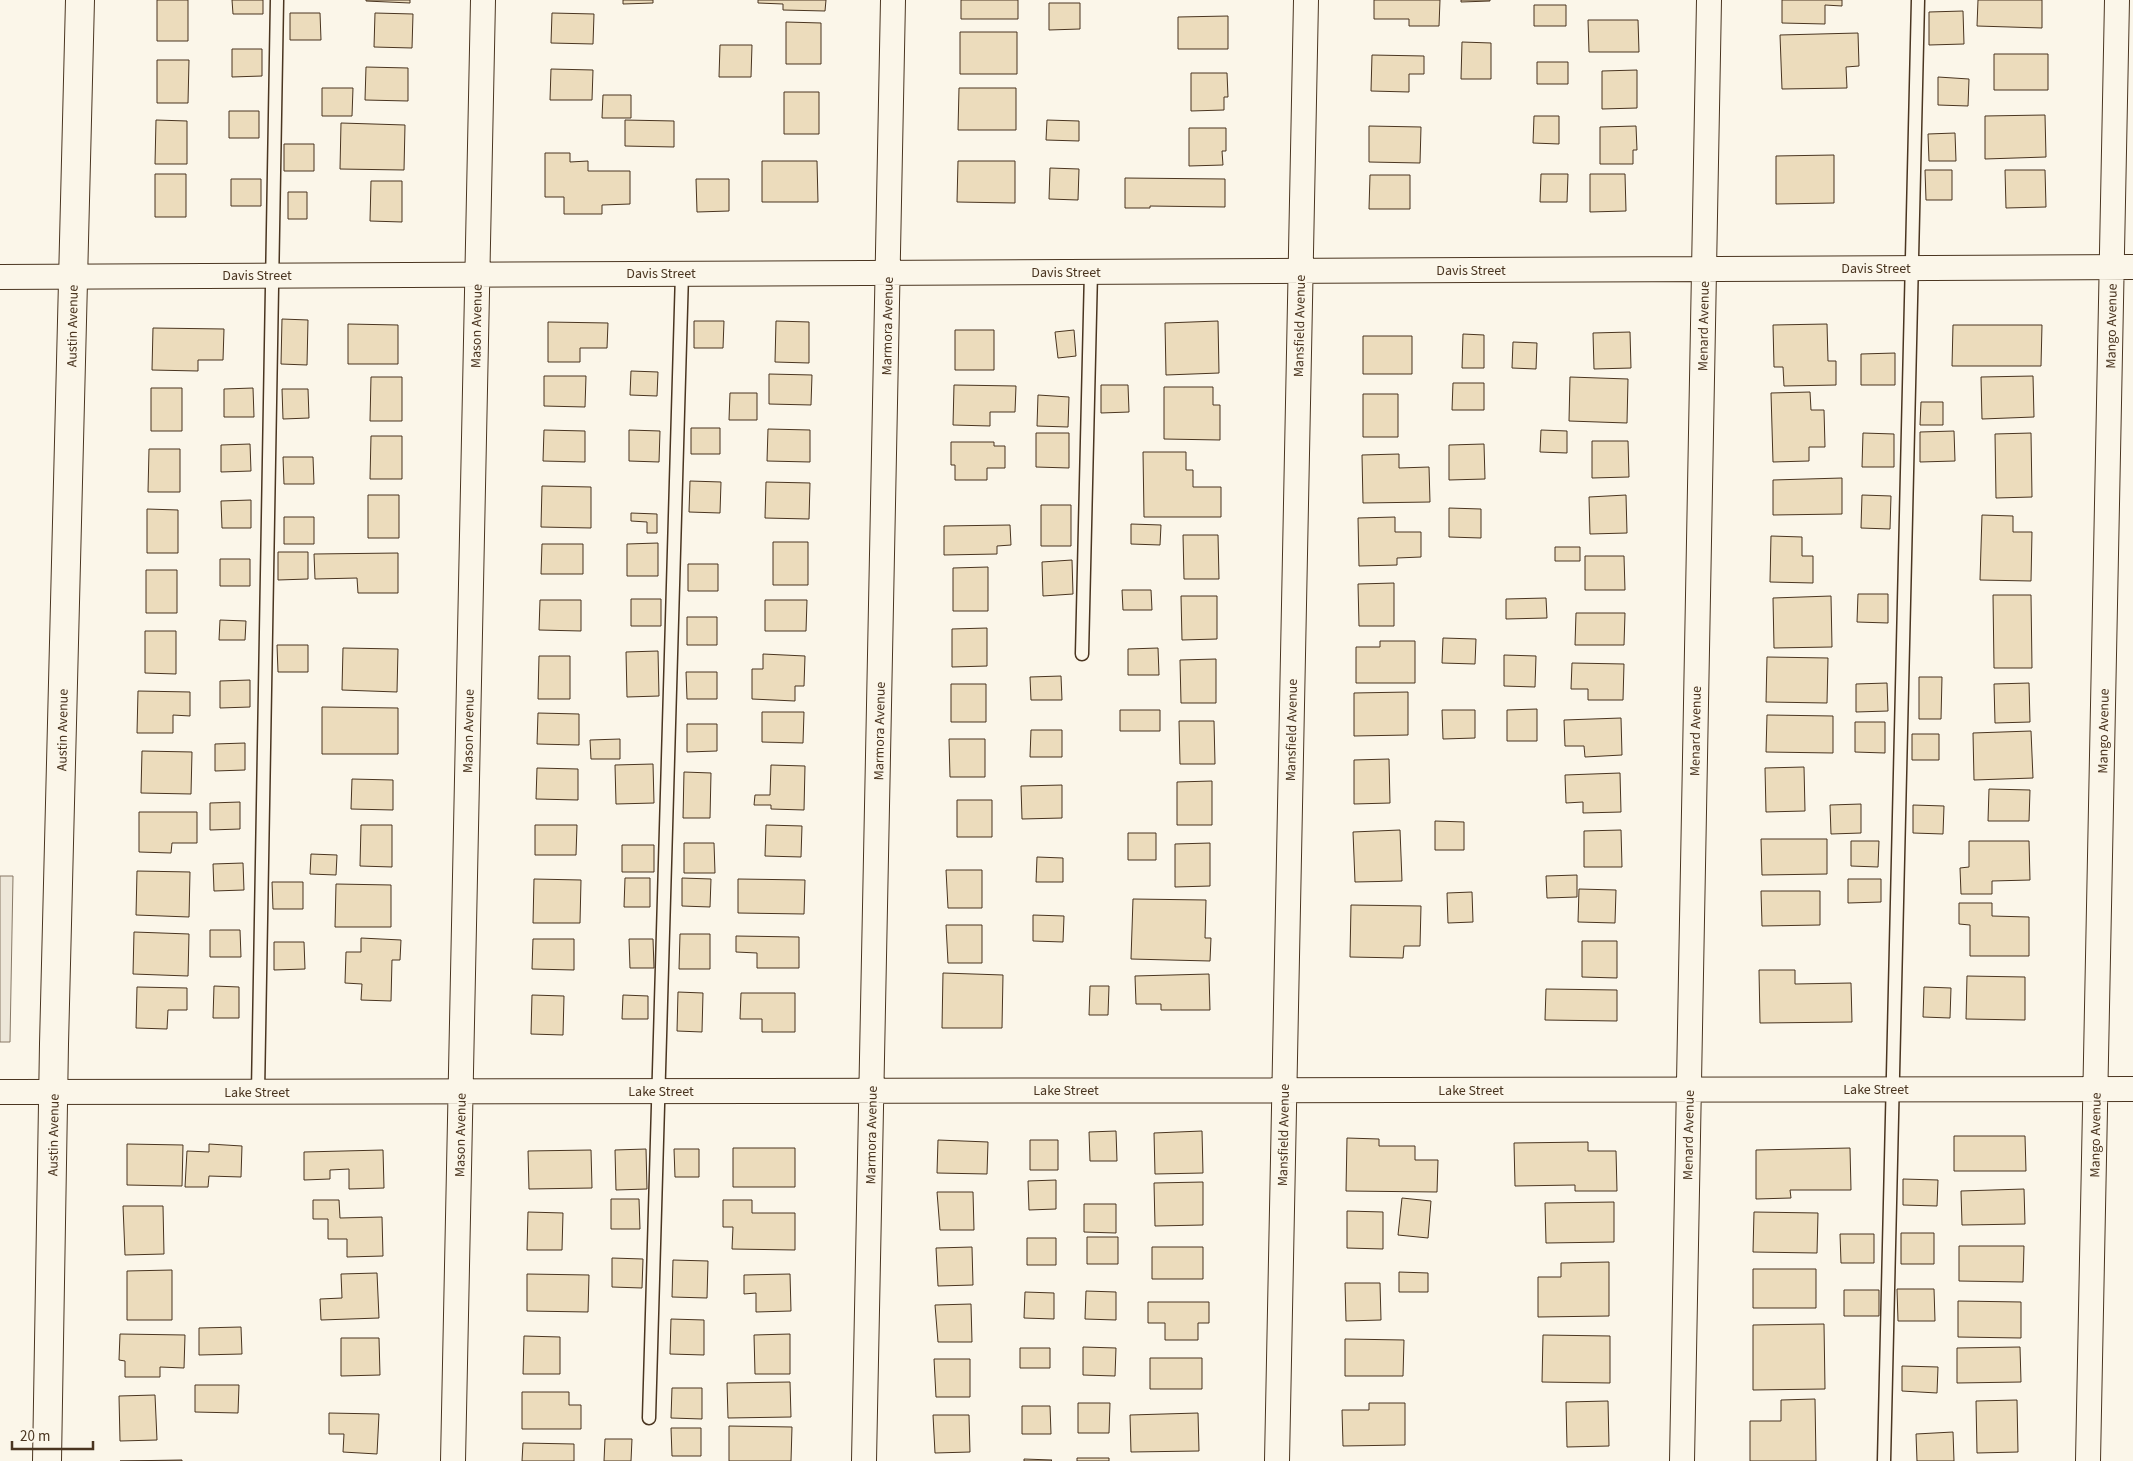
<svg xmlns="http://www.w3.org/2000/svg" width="2133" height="1461" font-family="'Source Sans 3',sans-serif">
	<rect width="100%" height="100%" fill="#fbf6e9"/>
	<path fill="#ede7d9" stroke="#887966" d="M0 876H13L10 1042H0Z"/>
	<path fill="#ecdcbc" stroke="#4a3520" d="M157 0H188V41H157Z
		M232 0H263V14H233Z
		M366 0H410V3L366 1Z
		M623 0H653V3L623 4Z
		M758 0H826L825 11 783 10V4L758 3Z
		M961 0H1018V19H961Z
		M1374 0H1440L1439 26H1409V19H1374Z
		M1461 0H1490V1L1461 2Z
		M1782 0H1842V6L1825 5V24L1782 23Z
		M1978 0H2042V28L1977 26Z
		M1049 3H1080V29L1049 30Z
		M1534 5H1566V26H1534Z
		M1963 11 1964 44 1929 45V12Z
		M290 13H320L321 40H290Z
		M375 13 413 14 412 48 374 47Z
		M552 13 594 14 593 44 551 43Z
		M1228 16V49H1178V17Z
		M1588 20H1638L1639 52H1589Z
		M786 22 821 23V64H786Z
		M960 32H1017V74H960Z
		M1858 33 1859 66 1846 67 1847 88 1782 89 1780 35Z
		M1462 42 1491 43V79H1461Z
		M720 45H752L751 77H719Z
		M232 49H262V76L232 77Z
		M1994 54H2048V90H1994Z
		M1372 55 1424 56V74H1409V92L1371 91Z
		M157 60H189L188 103H157Z
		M1537 62H1568V84H1537Z
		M366 67 408 68V101L365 100Z
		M551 69 593 70 592 100H550Z
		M1637 70V108L1602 109V71Z
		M1191 73H1227L1228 97H1224V110L1191 111Z
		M1938 77 1969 79 1968 106 1938 105Z
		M322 88H353L352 116H322Z
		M959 88H1016V130H958Z
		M784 92H819V134H784Z
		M603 95H631V118H602Z
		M229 111H259V138H229Z
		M2045 115 2046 157 1985 159V116Z
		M1534 116H1559V144L1533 143Z
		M156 120 187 121V164H155Z
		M625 120 674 121V147L625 146Z
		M1047 120 1079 121V141L1046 140Z
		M341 123 405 125 404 170 340 169Z
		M1369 126 1421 127 1420 163 1369 162Z
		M1636 126 1637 150H1633V164H1600V127Z
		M1189 128H1226V151H1222L1223 165 1189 166Z
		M1955 133 1956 161H1929L1928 134Z
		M284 144H314V171H284Z
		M545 153H570V162L588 161V171H630V204L602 205V214H564V197H545Z
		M1834 155V203L1776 204V156Z
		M762 161H817L818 202H762Z
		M958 161H1015V203L957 202Z
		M1050 168 1079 169 1078 200 1049 199Z
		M1925 170H1952V200H1926Z
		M2005 170H2045L2046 207 2006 208Z
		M155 174H186V217H155Z
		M1541 174H1568L1567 202H1540Z
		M1590 174H1625L1626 211 1590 212Z
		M1370 175H1410V209H1369Z
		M1125 178 1225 179V207L1150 206V208H1125Z
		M231 179H261V206H231Z
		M696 179H729V211L697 212Z
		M371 181H402V222L370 221Z
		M288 192H307V219H288Z
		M282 319 308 320 307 365 281 364Z
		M694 321H724L723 348H694Z
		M776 321 809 322V363L775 362Z
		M1218 321 1219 373 1166 375 1165 323Z
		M548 322 608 323 607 348H580V362H548Z
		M348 324 398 325V364H348Z
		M1827 324 1828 361H1836V385L1784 386 1783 367H1774L1773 325Z
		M1953 325H2042L2041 366H1952Z
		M153 328 224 329 223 360H198V371L152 370Z
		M955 330H994V370H955Z
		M1074 330 1076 356 1058 358 1055 332Z
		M1630 332 1631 368 1594 369 1593 333Z
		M1463 334 1484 335V368H1462Z
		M1363 336H1412V374H1363Z
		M1513 342 1537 343 1536 369 1512 368Z
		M1895 353V385H1861V354Z
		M631 371 658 372 657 396 630 395Z
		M769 374 812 375 811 405 769 404Z
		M544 376H586L585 407 544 406Z
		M2033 376 2034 417 1982 419 1981 377Z
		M371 377H402V421H370Z
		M1570 377 1628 379 1627 423 1569 421Z
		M1453 383H1484V410H1452Z
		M954 385 1016 386 1015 412H990V426L953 425Z
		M1101 385H1128L1129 412 1101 413Z
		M1164 387H1213V405H1220V440L1164 439Z
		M151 388H182V431H151Z
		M253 388 254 417H224V389Z
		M282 389H308L309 418 283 419Z
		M1810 392 1811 410H1824L1825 447H1809V461L1773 462 1771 393Z
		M730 393H757V420H729Z
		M1363 394H1398V437H1363Z
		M1038 395 1069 397 1068 427 1037 426Z
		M1921 402H1943V425H1920Z
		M691 428H720V454H691Z
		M768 429 810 430V462L767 461Z
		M544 430 585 431V462L543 461Z
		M629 430 660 431 659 462 629 461Z
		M1541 430 1567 431V453L1540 452Z
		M1954 431 1955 461 1920 462V432Z
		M1036 433H1069V468L1036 467Z
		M1863 433 1894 434V467H1862Z
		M2031 433 2032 497 1996 498 1995 434Z
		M371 436H402V479H370Z
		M1592 441H1628L1629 477 1592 478Z
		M951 442H994V446H1005V468H987V480H955V465H951Z
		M250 444 251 471 221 472V445Z
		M1484 444 1485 479 1449 480V445Z
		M149 449H180V492H148Z
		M1143 452H1186V470H1193V487H1221V517H1144Z
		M1399 454V468L1429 467 1430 502 1363 503 1362 455Z
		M283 457H313L314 484H284Z
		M1842 478V514L1773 515V480Z
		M690 481 721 482 720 513 689 512Z
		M766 482 810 483 809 519 765 518Z
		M542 486 591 487V528L541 527Z
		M368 495H399V538H368Z
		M1626 495 1627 533 1590 534 1589 497Z
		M1862 495 1891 496 1890 529 1861 528Z
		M251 500V528H222L221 501Z
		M1041 505H1071V546H1041Z
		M1449 508 1481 509V538L1449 537Z
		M147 509 178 510V553H147Z
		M631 513 657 514V533H647V522L631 521Z
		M1982 515 2013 516V532H2032L2031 581 1980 580Z
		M284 517H314V544H284Z
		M1395 517V532H1421V557L1397 558V565L1359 566 1358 518Z
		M1131 524 1161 525 1160 545 1131 544Z
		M1010 525 1011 545 997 546V554L944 555V526Z
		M1183 535H1218L1219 579H1184Z
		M1771 536 1802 537V556H1813V583L1770 582Z
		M773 542H808V585H773Z
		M658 543V576H627V544Z
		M542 544H583V574H541Z
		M1555 547H1580V561H1555Z
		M278 552H308V579L278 580Z
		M398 553V593H358L357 578 315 579 314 554Z
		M1585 556H1624L1625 590H1585Z
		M220 559H250V586H220Z
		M1072 560 1073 594 1043 596 1042 562Z
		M688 564H718V591H688Z
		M988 567V611H953V568Z
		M146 570H177V613H146Z
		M1394 583V626H1359L1358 584Z
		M1122 590H1151L1152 610H1123Z
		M1858 594H1888V623L1857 622Z
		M1993 595H2031L2032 668H1994Z
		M1181 596H1217V639L1182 640Z
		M1831 596 1832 647 1774 648 1773 598Z
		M1546 598 1547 618 1506 619V599Z
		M631 599H661V626H631Z
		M540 600H581V631L539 630Z
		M765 600H807L806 631H765Z
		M1576 613H1625L1624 645H1575Z
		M687 617H717V645H687Z
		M220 620 246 621 245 640H219Z
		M987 628V666L952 667V629Z
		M145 631H176V674L145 673Z
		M1443 638 1476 639 1475 664 1442 663Z
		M1380 641H1415V683H1356V647H1380Z
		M277 645H308V672H278Z
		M343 648 398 649 397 692 342 690Z
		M1158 648 1159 675H1128V649Z
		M658 651 659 696 627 697 626 652Z
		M763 654 805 656 804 686H795V701L752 699V669H763Z
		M1504 655 1536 656 1535 687 1504 686Z
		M539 656H570V699H538Z
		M1767 657 1828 658 1827 703 1766 702Z
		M1216 659V703H1181L1180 660Z
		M1572 663 1624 664 1623 700H1588V689H1571Z
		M686 672H717V699H687Z
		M1061 676 1062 700H1031L1030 677Z
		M1919 677H1942L1941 719H1919Z
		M250 680V707L220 708V681Z
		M1887 683 1888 711 1856 712V684Z
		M2029 683 2030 722 1995 723 1994 684Z
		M951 684H986V722H951Z
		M138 691 190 692V716L173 715V733H137Z
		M1408 692V735L1354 736V693Z
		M322 707 398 708V754H322Z
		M1537 709V741H1507V710Z
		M1120 710H1160V731H1120Z
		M1442 710H1475V738L1443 739Z
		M762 712H804L803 743 762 742Z
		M538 713 579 714V745L537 744Z
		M1767 715 1833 716V753L1766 752Z
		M1621 718 1622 755 1585 757 1584 746H1565L1564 720Z
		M1179 721H1214L1215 764H1180Z
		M1855 722H1885V753L1855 752Z
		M687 724H717V751L687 752Z
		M1031 730H1062V757H1030Z
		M2031 731 2033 778 1974 780 1973 733Z
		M1912 734H1939V760H1912Z
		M620 739V759H591L590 740Z
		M949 739H985V777H950Z
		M245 743V770L215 771V744Z
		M142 751 192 752 191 794 141 793Z
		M1389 759 1390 803 1354 804V760Z
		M653 764 654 803 616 804 615 765Z
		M771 765 805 766 804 810 771 809V805H754L755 795H770Z
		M1804 767 1805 811 1766 812 1765 768Z
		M537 768 578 769V800L536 799Z
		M684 772 711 773 710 818H683Z
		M1620 773 1621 812 1583 813V802L1566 803 1565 775Z
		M352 779 393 780V810L351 809Z
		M1212 781V825H1177V782Z
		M1062 785V818L1022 819 1021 786Z
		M1989 789 2030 790 2029 821H1988Z
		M957 800H992V837H957Z
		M240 802V829L210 830V803Z
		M1861 804V833L1831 834 1830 805Z
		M1913 805 1944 806 1943 834 1913 833Z
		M139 812H197V843H172L171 853 139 852Z
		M1435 821 1464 822V850H1435Z
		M361 825H392V867L360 866Z
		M535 825H577L576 855H535Z
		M766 825 802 826 801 857 765 856Z
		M1400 830 1402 881 1355 882 1353 832Z
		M1621 830 1622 867H1584V831Z
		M1128 833H1156V860H1128Z
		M1761 839H1827V874L1762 875Z
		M1851 841H1879L1878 867 1851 866Z
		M1969 841H2029L2030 880 1992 881V894H1961L1960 868 1969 867Z
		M684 843H714L715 873H684Z
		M1210 843V886L1175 887V844Z
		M622 845H654V872H622Z
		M311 854 337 855 336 875 310 874Z
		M1037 857 1063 858V882H1036Z
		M243 863 244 890 214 891 213 864Z
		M946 870H982V908H948Z
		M137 871 190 872 189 917 136 915Z
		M1577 875V897L1547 898 1546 876Z
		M625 878H650V907H624Z
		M682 878 711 879 710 907 682 906Z
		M534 879 581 880 580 923H533Z
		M738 879 805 880 804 914 738 913Z
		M1848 879H1881V902L1848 903Z
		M272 882H303V909H273Z
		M336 884 391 885V927H335Z
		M1579 889 1616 890 1615 923 1578 922Z
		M1761 891H1820V925L1762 926Z
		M1472 892 1473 922 1448 923 1447 893Z
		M1133 899 1206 900 1205 938H1211L1210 961 1131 959Z
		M1959 903H1992V916L2029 917V956H1970V925L1959 924Z
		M1351 905 1421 906 1420 946H1404L1403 958 1350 957Z
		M1033 915 1064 916 1063 942 1033 941Z
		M946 925H982V963H948Z
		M210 930H240L241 957H210Z
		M134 932 189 934 188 976 133 974Z
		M680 934H710V969H679Z
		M736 936 799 937V968H757V953L736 952Z
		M361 938 401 940 400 960H392L391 1001 361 1000 362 984 345 983 346 952H361Z
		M533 939H574V970L532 969Z
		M629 939H653L654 968H630Z
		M1582 941H1617V978L1582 977Z
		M274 942H304L305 969 274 970Z
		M1759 970H1795V984L1851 983 1852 1022 1760 1023Z
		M943 973 1003 975 1002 1028H942Z
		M1209 974 1210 1010H1161V1004H1136L1135 976Z
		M1967 976 2025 977V1020L1966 1019Z
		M214 986 239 987V1018H213Z
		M1090 986H1109L1108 1015H1089Z
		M137 987 187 988V1010H168L167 1029 136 1028Z
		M1924 987 1951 988 1950 1018 1923 1017Z
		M1546 989 1617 990V1021L1545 1020Z
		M678 992 703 993 702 1032 677 1031Z
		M741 993H795V1032H762V1019H740Z
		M532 995 564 996 563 1035 531 1034Z
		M623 995 648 996V1019H622Z
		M1116 1131 1117 1161H1090L1089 1132Z
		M1202 1131 1203 1173 1155 1174 1154 1133Z
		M1954 1136H2025L2026 1171H1954Z
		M1347 1138 1379 1139V1146H1415V1160H1438L1437 1192 1346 1191Z
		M938 1140 988 1142 987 1174 937 1173Z
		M1030 1140H1058V1170H1030Z
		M1588 1142V1151H1616L1617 1191H1575V1185L1515 1186 1514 1143Z
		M127 1144 183 1145 182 1186 127 1185Z
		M209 1144 242 1146 241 1177 209 1176 208 1187H185L187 1151 209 1152Z
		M733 1148H795V1187H733Z
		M1850 1148 1851 1190H1790L1791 1198 1756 1199V1150Z
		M646 1149 647 1189 616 1190 615 1150Z
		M674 1149H699V1177H675Z
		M383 1150 384 1188 349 1189V1169L330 1170V1179L304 1180V1152Z
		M591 1150 592 1188 529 1189 528 1151Z
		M1903 1179 1938 1180 1937 1206 1903 1205Z
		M1056 1180V1209L1029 1210 1028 1181Z
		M1203 1182V1225L1155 1226 1154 1183Z
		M2024 1189 2025 1224 1962 1225 1961 1191Z
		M937 1192H973L974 1230H940Z
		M1402 1198 1431 1201 1428 1238 1398 1235Z
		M611 1199H639L640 1229H611Z
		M313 1200H339L340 1218 382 1217 383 1256 347 1257V1239H328V1219H313Z
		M723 1200H752V1213H795V1250L732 1249 733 1227H723Z
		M1614 1202V1242L1546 1243 1545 1203Z
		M1084 1204H1116V1233L1084 1232Z
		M123 1206H163L164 1254 125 1255Z
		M1347 1211 1383 1212V1249L1347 1248Z
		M528 1212 563 1213 562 1250H527Z
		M1754 1212 1818 1213 1817 1253 1753 1252Z
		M1901 1233H1934V1264H1901Z
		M1840 1234H1874V1263H1841Z
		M1087 1237H1118V1264H1087Z
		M1027 1238H1056V1265H1027Z
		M1959 1246H2024L2023 1282 1959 1281Z
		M972 1247 973 1285 938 1286 936 1248Z
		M1152 1247H1203V1279H1152Z
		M612 1258 643 1259 642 1288 612 1287Z
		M673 1260 708 1261 707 1298 672 1297Z
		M1609 1262V1316L1538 1317V1277H1561V1263Z
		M1753 1269H1816V1308H1753Z
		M172 1270V1320H127V1271Z
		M1399 1272 1428 1273V1292H1399Z
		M377 1273 379 1318 321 1320 320 1299 342 1298 341 1274Z
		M527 1274 589 1275 588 1312 527 1311Z
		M790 1274 791 1311 756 1312V1293L744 1294V1275Z
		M1345 1283H1380L1381 1320 1346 1321Z
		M1897 1289H1934L1935 1321H1898Z
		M1844 1290H1879V1316H1844Z
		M1086 1291 1116 1292V1320L1085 1319Z
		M1025 1292 1054 1293V1319L1024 1318Z
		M1958 1301 2021 1302V1338L1958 1337Z
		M1148 1302H1209V1323H1198V1340H1165V1323H1148Z
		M971 1304 972 1342H938L935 1305Z
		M671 1319 704 1320V1355L670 1354Z
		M1824 1324 1825 1389 1753 1390V1325Z
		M241 1327 242 1354 199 1355V1328Z
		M120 1334 185 1335 184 1368 160 1367V1377H125V1361L119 1360Z
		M790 1334V1374H755L754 1335Z
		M1543 1335 1610 1336V1383L1542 1382Z
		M524 1336 560 1337V1374H523Z
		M341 1338H379L380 1375 341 1376Z
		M1345 1339 1404 1340 1403 1376H1345Z
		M1083 1347 1116 1348 1115 1376 1083 1375Z
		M2020 1347 2021 1382 1957 1383V1348Z
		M1020 1348H1050V1368H1020Z
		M1150 1358H1202V1389H1150Z
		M934 1359H970V1397H936Z
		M1902 1366 1938 1367 1937 1393 1902 1391Z
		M790 1382 791 1417 728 1418 727 1383Z
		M195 1385H239L238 1413 195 1412Z
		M672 1388H702V1419L671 1418Z
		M522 1392H569V1405H581V1429H522Z
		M155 1395 157 1440 120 1441 119 1396Z
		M1815 1399 1816 1461H1750V1421H1781V1400Z
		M2017 1400 2018 1452 1977 1453 1976 1401Z
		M1608 1401 1609 1446 1567 1447 1566 1402Z
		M1078 1403H1110L1109 1433H1078Z
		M1369 1403H1405V1445L1343 1446 1342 1410H1369Z
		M1022 1406H1050L1051 1434H1022Z
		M329 1413 379 1414 377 1454 343 1452 344 1434H329Z
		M1198 1413 1199 1451 1131 1452 1130 1415Z
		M933 1415H969L970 1452 935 1453Z
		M729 1426 792 1427 791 1461H729Z
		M671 1428H701V1456H672Z
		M1953 1432 1954 1461H1917L1916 1434Z
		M605 1439H632L631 1461H604Z
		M523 1443 574 1444V1461H522Z
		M1077 1458H1109V1461H1077Z
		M1024 1459 1052 1460 1051 1461H1024Z
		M182 1460V1461H120Z"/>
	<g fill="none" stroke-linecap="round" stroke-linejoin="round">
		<defs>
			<path id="lane" d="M1082 654 1091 271
				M258 1092 277 0
				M649 1418 682 273
				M1884 1461 1918 0"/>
			<path id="street" d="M0 277 2133 267
				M0 1092 2133 1089
				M453 1461 483 0
				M864 1461 893 0
				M1277 1461 1306 0
				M1682 1461 1709 0
				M2088 1461 2117 0"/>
			<path id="secondary" d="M47 1461 54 1044 80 0"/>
		</defs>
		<use href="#lane" stroke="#4a3520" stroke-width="15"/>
		<use href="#street" stroke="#4a3520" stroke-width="26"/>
		<use href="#secondary" stroke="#4a3520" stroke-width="30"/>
		<use href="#lane" stroke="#fbf6e9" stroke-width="12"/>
		<use href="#street" stroke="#fbf6e9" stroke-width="24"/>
		<use href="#secondary" stroke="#fbf6e9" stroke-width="28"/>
	</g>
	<g text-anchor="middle" stroke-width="4" stroke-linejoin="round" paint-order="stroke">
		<g font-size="14" fill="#4a3520" stroke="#fbf6e9">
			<text x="1876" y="273">Davis Street</text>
			<text x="1471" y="275">Davis Street</text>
			<text x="1066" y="277">Davis Street</text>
			<text x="661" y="278">Davis Street</text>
			<text x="257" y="280">Davis Street</text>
			<text transform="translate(72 326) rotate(-89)" y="5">Austin Avenue</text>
			<text transform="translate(476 326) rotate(-89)" y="5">Mason Avenue</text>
			<text transform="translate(887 326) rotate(-89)" y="5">Marmora Avenue</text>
			<text transform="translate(1299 326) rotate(-89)" y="5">Mansfield Avenue</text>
			<text transform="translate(1703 326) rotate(-89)" y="5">Menard Avenue</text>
			<text transform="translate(2111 326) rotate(-89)" y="5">Mango Avenue</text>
			<text transform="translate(62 730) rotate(-89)" y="5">Austin Avenue</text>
			<text transform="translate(1291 730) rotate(-89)" y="5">Mansfield Avenue</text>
			<text transform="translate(468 731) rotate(-89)" y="5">Mason Avenue</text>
			<text transform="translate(879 731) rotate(-89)" y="5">Marmora Avenue</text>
			<text transform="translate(1695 731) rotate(-89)" y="5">Menard Avenue</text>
			<text transform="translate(2103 731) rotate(-89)" y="5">Mango Avenue</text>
			<text x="1876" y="1094">Lake Street</text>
			<text x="1066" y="1095">Lake Street</text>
			<text x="1471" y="1095">Lake Street</text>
			<text x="661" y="1096">Lake Street</text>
			<text x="257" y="1097">Lake Street</text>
			<text transform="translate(53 1135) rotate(-89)" y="5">Austin Avenue</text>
			<text transform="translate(460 1135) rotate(-89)" y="5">Mason Avenue</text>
			<text transform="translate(871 1135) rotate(-89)" y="5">Marmora Avenue</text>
			<text transform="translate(1283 1135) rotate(-89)" y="5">Mansfield Avenue</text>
			<text transform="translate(1688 1135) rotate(-89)" y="5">Menard Avenue</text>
			<text transform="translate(2095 1135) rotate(-89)" y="5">Mango Avenue</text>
		</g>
	</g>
	<path d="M12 1441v8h81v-8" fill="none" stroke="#4a3520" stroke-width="2.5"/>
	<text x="20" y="1441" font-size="15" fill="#4a3520" stroke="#fbf6e9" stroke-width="4" paint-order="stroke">20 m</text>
</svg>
